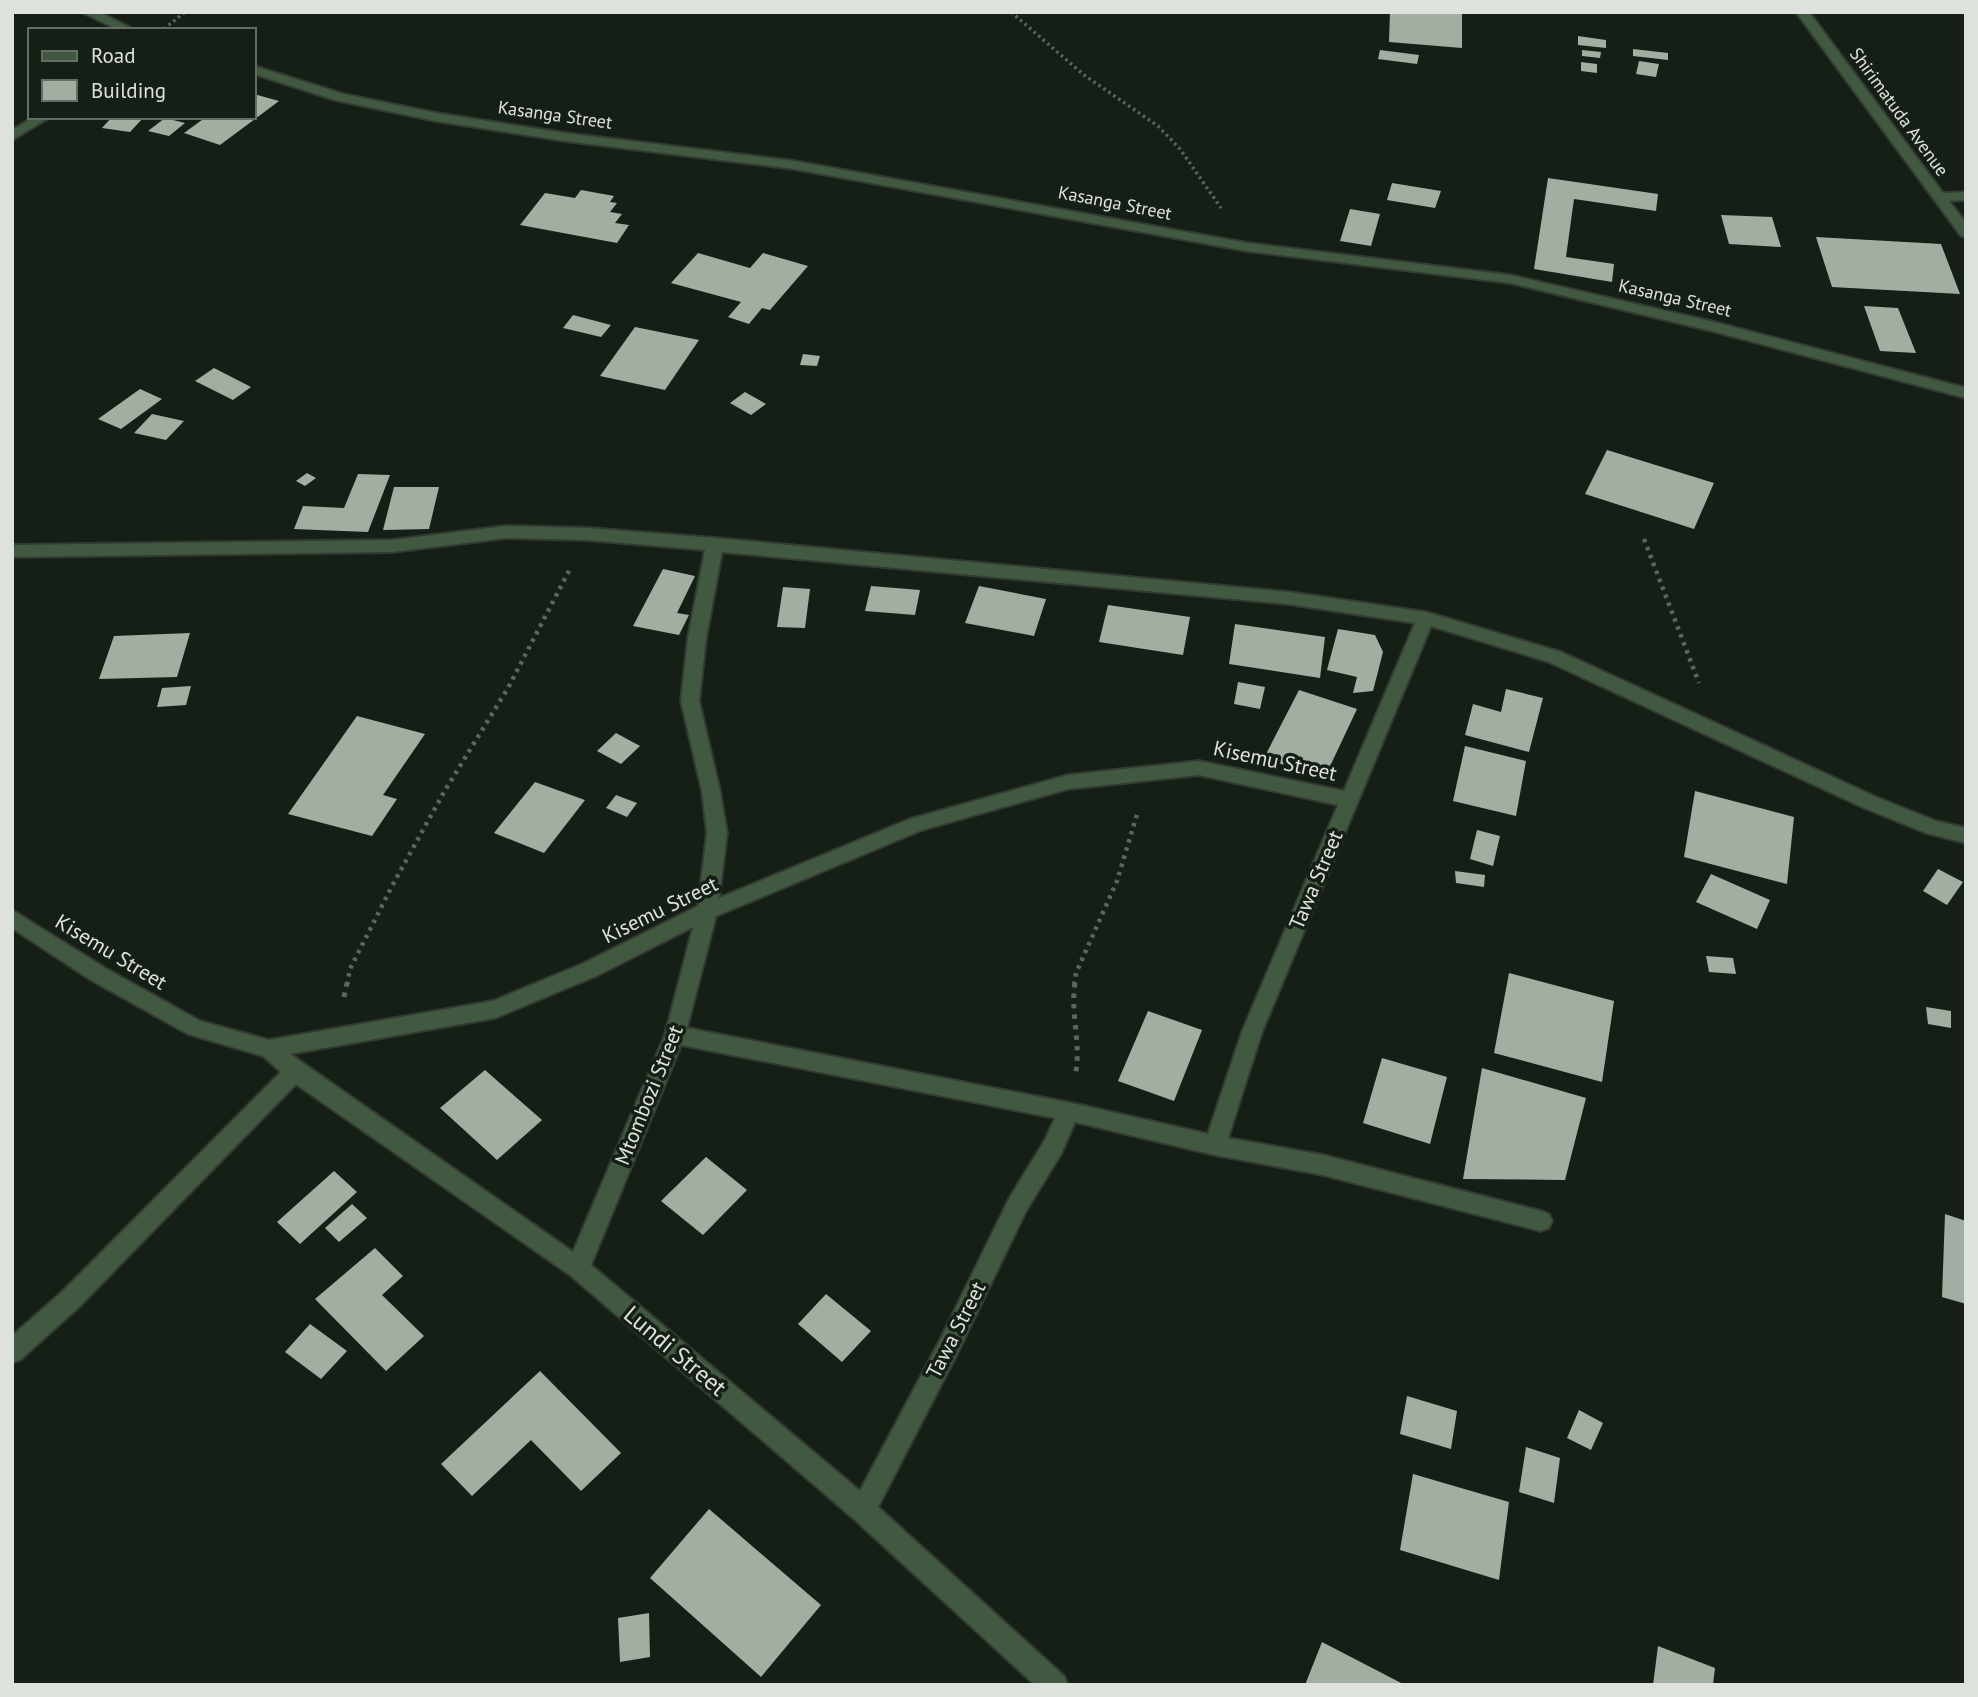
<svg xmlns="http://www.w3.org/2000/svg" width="1978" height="1697" font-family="'PT Sans',sans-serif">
	<rect width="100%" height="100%" fill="#161f16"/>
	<path fill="#a3aea2" d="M1390 12H1462V48L1389 42Z
		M1578 36 1606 40V48L1578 45Z
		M1633 49 1668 53V60L1633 56Z
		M1380 50 1419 55 1417 64 1378 59Z
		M1582 50 1601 52 1600 58 1582 56Z
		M1639 61 1659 64 1656 77 1636 74Z
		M1581 62 1597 64V73L1581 71Z
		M254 94 279 101 220 145 184 133 206 117H254Z
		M112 117H144L130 132 102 128Z
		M165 118 185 123 169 136 148 131Z
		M1548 178 1658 194 1656 211 1574 199 1566 257 1614 264 1612 282 1534 269Z
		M1392 183 1441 191 1435 208 1387 200Z
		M581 190 614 196 610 202 617 203 610 212 622 214 615 223 629 225 617 243 520 225 545 193 575 198Z
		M1350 209 1380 214 1371 246 1340 241Z
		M1721 215 1772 217 1781 247 1729 244Z
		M1816 237 1941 244 1960 294 1832 287Z
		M698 253 750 268 763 253 808 266 770 310 762 308 749 324 728 317 741 302 671 283Z
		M1864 306 1898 308 1916 353 1880 351Z
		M573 315 611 325 601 337 563 328Z
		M635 327 699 340 665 390 600 376Z
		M803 354 820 356 817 366 800 365Z
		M214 368 251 387 233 400 195 381Z
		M140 389 162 399 121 429 98 419Z
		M745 392 766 404 751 415 730 403Z
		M152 414 184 421 166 440 134 433Z
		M1607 450 1714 483 1694 529 1585 494Z
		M307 473 316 478 305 486 296 481Z
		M358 474 390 475 368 532 294 529 303 506 344 508Z
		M394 487H439L429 529 383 530Z
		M663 569 695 576 677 613 689 615 679 635 633 626Z
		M871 586 920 590 915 615 865 611Z
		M979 586 1046 599 1034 636 965 623Z
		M783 587 810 589 805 628 777 627Z
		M1108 605 1190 617 1183 655 1099 642Z
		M1235 624 1325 637 1320 678 1229 664Z
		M1338 629 1375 635 1383 652 1373 691 1353 693 1357 677 1327 670Z
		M190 633 177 677 99 679 114 636Z
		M1238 682 1265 687 1260 709 1234 704Z
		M191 686 186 705 157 707 162 688Z
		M1506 689 1543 698 1529 752 1465 735 1473 704 1501 712Z
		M1299 690 1357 709 1324 779 1264 758Z
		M357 716 425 734 383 795 397 799 372 836 288 814Z
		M616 733 640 746 621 764 597 751Z
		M1465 746 1526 761 1516 816 1453 801Z
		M535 782 585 800 544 853 494 833Z
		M1695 791 1794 817 1787 884 1684 857Z
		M616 795 637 803 627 817 606 808Z
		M1477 830 1500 836 1493 866 1470 859Z
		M1938 869 1963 882 1947 905 1923 891Z
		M1455 871 1485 875 1484 887 1456 883Z
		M1711 874 1770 900 1757 929 1696 902Z
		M1706 956 1733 958 1736 974 1709 972Z
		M1509 973 1614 1001 1602 1082 1494 1053Z
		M1926 1007 1951 1011V1028L1928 1024Z
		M1148 1011 1202 1030 1174 1101 1118 1081Z
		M1382 1058 1447 1077 1430 1144 1363 1123Z
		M1482 1068 1586 1098 1565 1180 1463 1179Z
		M485 1070 542 1120 497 1160 440 1108Z
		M706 1157 747 1190 703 1235 661 1201Z
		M334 1171 357 1192 300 1244 277 1222Z
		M352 1204 367 1218 339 1242 325 1228Z
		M1945 1214 1966 1221V1304L1942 1297Z
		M375 1248 403 1276 382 1295 424 1336 386 1371 315 1299Z
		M826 1294 871 1331 842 1362 798 1324Z
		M310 1324 347 1351 321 1379 285 1352Z
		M540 1371 621 1453 581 1491 531 1440 472 1496 441 1464Z
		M1407 1396 1457 1411 1451 1449 1400 1434Z
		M1579 1410 1603 1423 1591 1450 1567 1438Z
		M1526 1447 1560 1458 1554 1503 1519 1492Z
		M1413 1474 1509 1502 1499 1580 1400 1550Z
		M709 1509 821 1605 761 1677 650 1578Z
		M649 1613 650 1657 620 1662 618 1618Z
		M1322 1642 1405 1685H1305Z
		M1658 1646 1715 1668 1713 1685H1653Z"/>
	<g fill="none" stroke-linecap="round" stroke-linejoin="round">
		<defs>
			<path id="minor" d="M82 12H99L135 30H118Z
				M1796 12H1809L1943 193 1966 192V200L1949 201 1966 223V237L1961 236Z
				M254 66 343 94 436 113 565 133 794 161 1247 243 1510 275 1714 322 1966 388V398L1712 331 1510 283 1247 251 794 169 565 141 436 121 335 100 254 74Z
				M34 117H50L12 140V130Z
				M506 526 588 528 715 538 1288 592 1426 612 1561 652 1876 797 1936 821 1966 828V843L1926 833 1862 807 1549 662 1431 626 1262 1032 1228 1138 1323 1155 1541 1211 1549 1214 1552 1221 1549 1228 1541 1231 1323 1175 1215 1155 1075 1122 1061 1154 1026 1211 957 1354 878 1507 1064 1676 1068 1685H1035L854 1519 570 1275 296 1084 79 1307 20 1360 12 1363V1336L63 1291 281 1072 263 1056 188 1034 91 980 12 928V910L105 968 200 1021 269 1040 493 1001 582 964 698 906 707 833 702 791 681 701 688 638 705 550 588 540 506 538 392 552 12 557V545L392 540ZM722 552 1288 604 1415 623 1344 791 1199 761 1068 775 910 819 719 898 727 833 720 791 699 701 706 638ZM1199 775 1338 805 1242 1032 1208 1134 1076 1104 687 1028 716 916 922 830 1068 789ZM693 927 665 1035 573 1252 290 1054 495 1018 596 976ZM681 1045 1055 1118 1045 1140 1010 1197 941 1338 860 1491 591 1265Z"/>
		</defs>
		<use href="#minor" stroke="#323a32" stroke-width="4"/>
		<path stroke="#5d655c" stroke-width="3.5" stroke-dasharray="2.5 3.5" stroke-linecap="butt" d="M1011 12 1084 75 1158 126 1180 149 1221 208
			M164 29 185 12"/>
		<path stroke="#5d655c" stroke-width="4.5" stroke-dasharray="3.5 5" stroke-linecap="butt" d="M1644 539 1699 683
			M347 985 350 969 392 886 444 792 508 688 570 569
			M1074 985 1076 973 1117 881 1138 811"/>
		<path stroke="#5d655c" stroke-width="5" stroke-dasharray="4.5 6" stroke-linecap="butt" d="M1075 983C1070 1014 1082 1045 1075 1076
			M344 997 347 983"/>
		<use href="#minor" fill="#425941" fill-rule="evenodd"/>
	</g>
	<g text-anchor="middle" stroke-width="7" stroke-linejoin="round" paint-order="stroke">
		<g font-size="18" fill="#dde3dc" stroke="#161f16">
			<text transform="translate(1899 112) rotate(54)" y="6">Shirimatuda Avenue</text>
			<text transform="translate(555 115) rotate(8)" y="6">Kasanga Street</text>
			<text transform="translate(1115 203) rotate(11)" y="6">Kasanga Street</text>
			<text transform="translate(1675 298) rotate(13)" y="6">Kasanga Street</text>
		</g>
		<g font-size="21" fill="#dde3dc" stroke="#161f16">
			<text transform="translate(1275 761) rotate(12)" y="7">Kisemu Street</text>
			<text transform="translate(1316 880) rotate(-67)" y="7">Tawa Street</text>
			<text transform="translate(660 910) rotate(-26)" y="7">Kisemu Street</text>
			<text transform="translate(111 952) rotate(31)" y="7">Kisemu Street</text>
			<text transform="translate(649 1095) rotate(-68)" y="7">Mtombozi Street</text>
			<text transform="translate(956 1330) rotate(-63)" y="7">Tawa Street</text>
		</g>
		<g font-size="24" fill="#dde3dc" stroke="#161f16">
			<text transform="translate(675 1351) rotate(40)" y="8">Lundi Street</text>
		</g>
	</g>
	<rect width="1978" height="1697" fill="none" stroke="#dde3dc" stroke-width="28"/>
	<rect x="28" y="28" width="228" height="91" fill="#161f16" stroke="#666d65" stroke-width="2"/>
	<rect x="42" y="51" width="35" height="10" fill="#425941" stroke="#666d65" stroke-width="2"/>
	<text x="91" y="63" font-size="21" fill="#dde3dc">Road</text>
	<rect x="42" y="80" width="35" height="21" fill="#a3aea2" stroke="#666d65" stroke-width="2"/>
	<text x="91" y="98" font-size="21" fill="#dde3dc">Building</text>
</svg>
